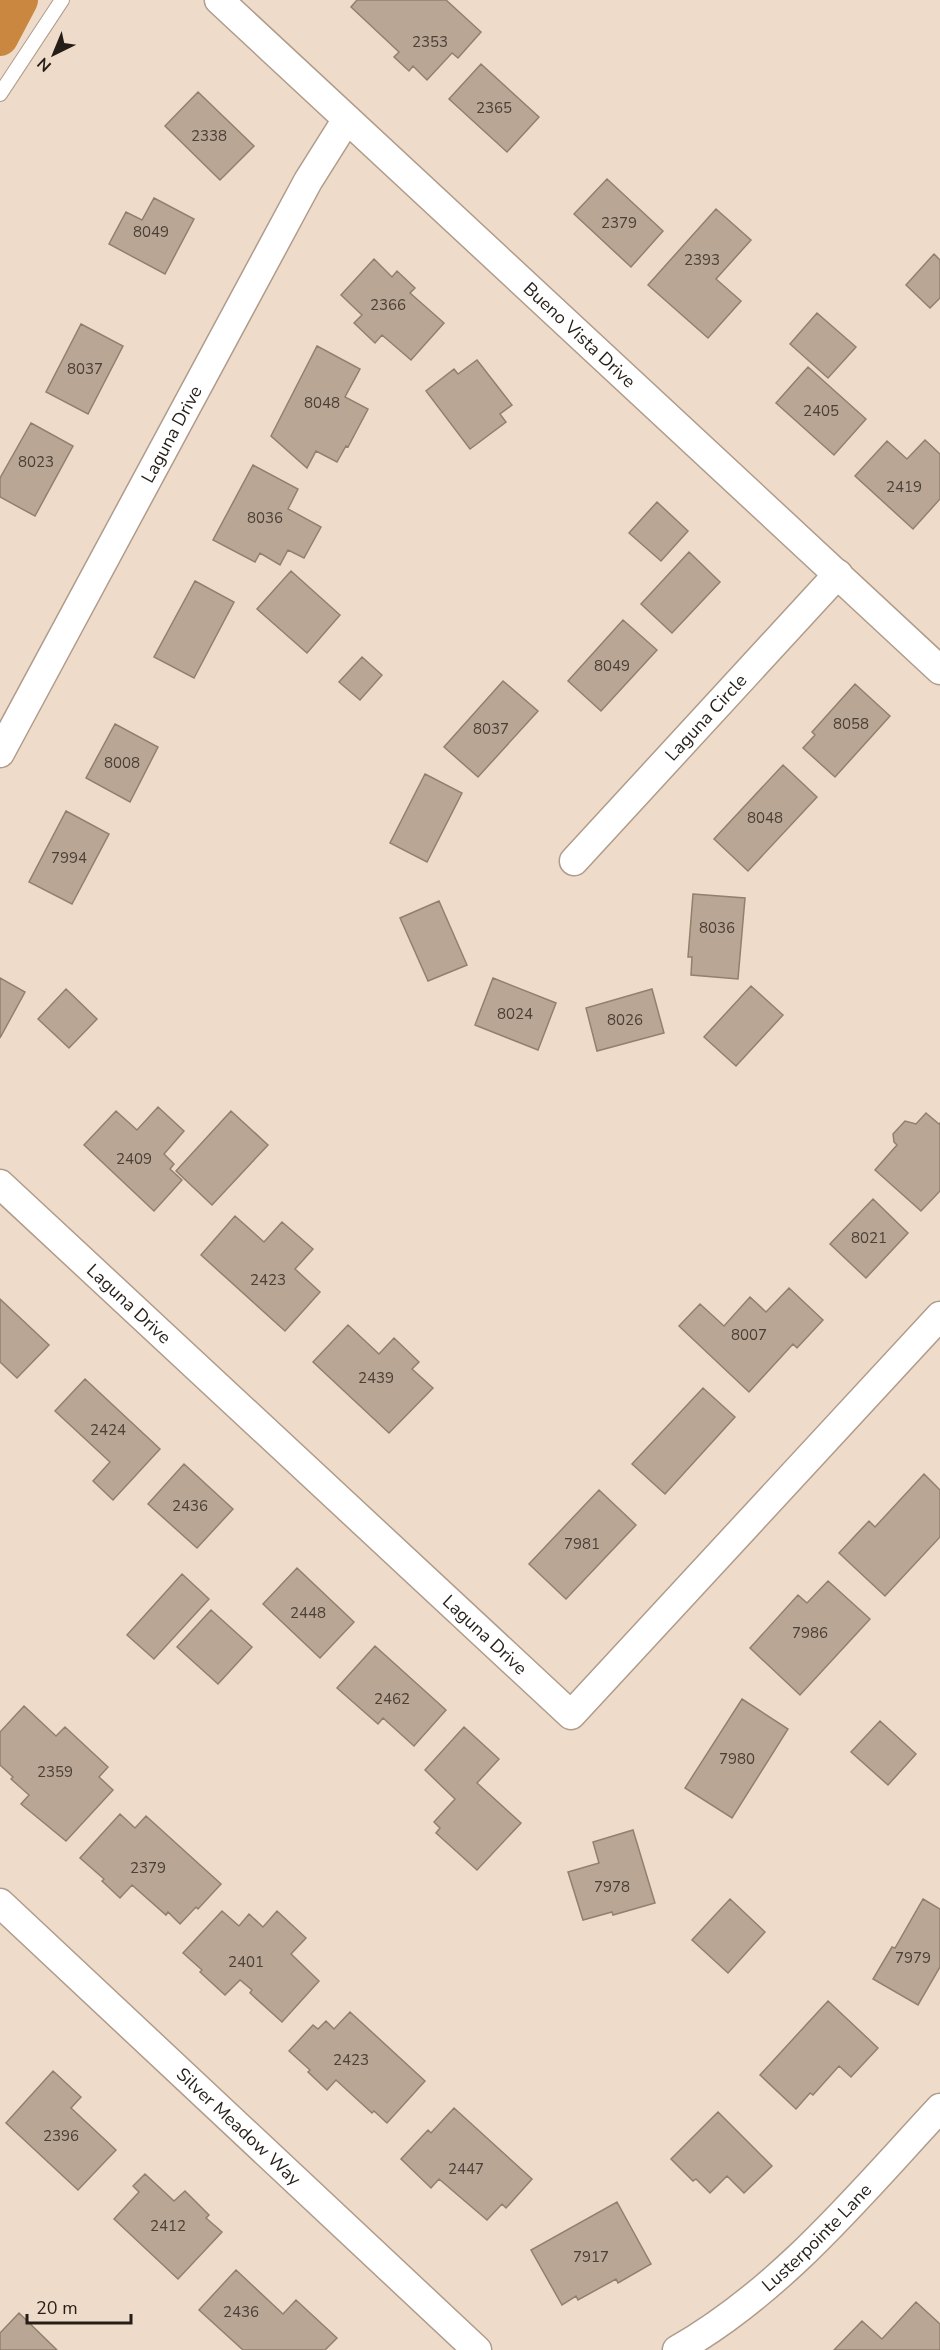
<svg xmlns="http://www.w3.org/2000/svg" width="940" height="2350" font-family="'Nunito Sans',sans-serif">
	<rect width="100%" height="100%" fill="#efdbc9"/>
	<g fill="none" stroke-linecap="round" stroke-linejoin="round">
		<path stroke="#c9873f" stroke-width="36" d="M0 38 20 0"/>
	</g>
	<path fill="#b9a695" stroke="#92806f" stroke-width="1.5" d="M357 0H446L481 32 458 58 452 53 427 80 413 66 409 71 394 57 399 52 351 7Z
		M481 64 539 117 507 152 449 99Z
		M198 92 254 146 220 180 165 126Z
		M607 179 663 231 631 267 574 214Z
		M154 198 194 219 165 274 109 244 126 212 142 220Z
		M716 209 751 240 716 279 741 301 708 338 648 285Z
		M934 254 940 260V298L930 308 906 285Z
		M374 259 392 277 397 271 415 288 410 293 444 323 411 360 382 335 375 343 354 323 362 315 341 295Z
		M817 313 856 347 828 378 790 344Z
		M81 324 123 346 88 414 46 392Z
		M317 346 360 369 345 397 368 409 348 447 346 446 337 462 316 451 307 468 271 436Z
		M477 360 512 405 500 414 506 422 470 449 426 391 454 369 458 374Z
		M808 367 866 419 834 455 776 403Z
		M31 423 73 446 35 516 0 497V478Z
		M925 440 940 454V499L913 529 855 476 887 441 907 459Z
		M253 465 298 489 288 509 321 527 304 558 288 550 280 565 260 553 255 562 213 540Z
		M657 502 688 531 661 561 629 533Z
		M689 552 720 582 672 633 641 604Z
		M291 571 340 615 307 653 257 609Z
		M195 581 234 602 194 678 154 657Z
		M623 620 657 650 601 711 568 681Z
		M362 657 382 675 360 700 339 682Z
		M503 681 538 711 478 777 444 747Z
		M855 684 890 716 835 777 803 748 815 735 812 732Z
		M115 724 158 747 130 802 86 778Z
		M783 765 817 797 748 871 714 839Z
		M425 774 462 793 427 862 390 843Z
		M66 811 109 834 72 904 29 882Z
		M693 894 745 898 738 979 691 975 692 957H688Z
		M439 901 467 965 428 981 400 918Z
		M0 978 25 992 0 1038Z
		M493 978 556 1003 538 1050 475 1025Z
		M751 986 783 1015 736 1066 704 1037Z
		M66 989 97 1019 69 1048 38 1019Z
		M652 989 664 1033 597 1051 586 1008Z
		M158 1107 184 1131 164 1154 174 1164 170 1169 182 1180 154 1211 84 1145 116 1111 137 1130Z
		M231 1111 268 1145 212 1205 176 1171Z
		M926 1113 939 1124 940 1123V1191L921 1211 875 1170 897 1145 894 1142 893 1134 905 1121 916 1124Z
		M873 1199 908 1233 866 1278 830 1244Z
		M235 1216 264 1242 282 1222 313 1249 295 1269 320 1292 285 1331 201 1255Z
		M789 1288 823 1320 797 1348 793 1344 749 1392 679 1326 700 1304 724 1326 750 1297 766 1312Z
		M0 1299 49 1345 17 1378 0 1362Z
		M348 1325 379 1354 394 1338 419 1362 412 1369 433 1388 389 1433 313 1362Z
		M85 1379 160 1449 113 1500 93 1481 110 1462 55 1411Z
		M703 1388 735 1417 665 1494 632 1464Z
		M184 1464 233 1509 197 1548 148 1504Z
		M924 1474 940 1490V1537L885 1596 839 1553 869 1521 875 1527Z
		M599 1490 636 1525 566 1599 529 1564Z
		M297 1568 354 1622 320 1658 263 1604Z
		M182 1574 209 1599 154 1659 127 1635Z
		M828 1581 870 1619 800 1695 750 1648 798 1595 807 1603Z
		M211 1610 252 1647 218 1684 177 1647Z
		M375 1646 446 1710 414 1746 383 1718 378 1724 337 1688Z
		M742 1699 788 1729 732 1818 685 1788Z
		M24 1706 56 1736 65 1727 108 1767 99 1777 113 1790 66 1841 21 1804 29 1795 11 1779 13 1777 0 1765V1732Z
		M880 1721 916 1754 888 1785 851 1752Z
		M464 1727 499 1759 477 1783 521 1823 477 1870 436 1833 440 1828 434 1822 455 1799 425 1770Z
		M120 1814 135 1828 146 1816 221 1884 198 1909 196 1907 180 1924 168 1912 166 1915 132 1885 120 1898 102 1881 104 1879 80 1858Z
		M633 1830 655 1903 613 1915 612 1912 583 1920 568 1872 599 1863 593 1842Z
		M730 1899 765 1932 728 1973 692 1940Z
		M923 1899 940 1909V1967L918 2005 873 1979 892 1947 895 1948Z
		M222 1911 239 1926 249 1914 263 1927 277 1911 306 1938 291 1954 319 1981 282 2022 250 1993 252 1990 240 1980 225 1995 200 1972 202 1970 183 1953Z
		M828 2001 878 2048 851 2077 839 2066 813 2095 810 2093 796 2109 760 2075Z
		M350 2012 425 2081 387 2123 374 2111 372 2113 336 2080 327 2090 308 2072 310 2070 289 2051 313 2025 318 2029 326 2021 334 2029Z
		M53 2071 81 2097 71 2108 116 2150 78 2190 6 2123Z
		M454 2108 532 2179 506 2208 502 2204 487 2220 439 2179 431 2188 401 2159 428 2130 431 2133Z
		M718 2112 772 2166 744 2193 727 2176 710 2193 696 2179 693 2181 671 2159Z
		M145 2174 174 2201 185 2191 209 2215 206 2218 222 2232 178 2279 114 2219 139 2192 133 2186Z
		M617 2202 651 2264 618 2283 616 2279 578 2300 576 2296 562 2305 531 2250Z
		M236 2270 283 2314 296 2300 337 2338 325 2350H243L199 2310Z
		M916 2302 940 2324V2350H834L862 2321 882 2339Z
		M19 2313 57 2350H0V2333Z"/>
	<g fill="none" stroke-linecap="round" stroke-linejoin="round">
		<defs>
			<path id="lane" d="M0 94 62 0"/>
			<g id="street">
				<path id="s1" d="M219 0 940 670"/>
				<path id="s2" d="M0 753 308 181 347 119"/>
				<path id="s3" d="M574 861 838 574"/>
				<path id="s4" d="M0 1184 571 1715 940 1316"/>
				<path id="s5" d="M0 1903 477 2350"/>
				<path id="s6" d="M677 2350C782 2290 859 2195 940 2108"/>
			</g>
		</defs>
		<use href="#lane" stroke="#af9c8b" stroke-width="16"/>
		<use href="#street" stroke="#af9c8b" stroke-width="31"/>
		<use href="#lane" stroke="#fff" stroke-width="14"/>
		<use href="#street" stroke="#fff" stroke-width="28"/>
	</g>
	<g text-anchor="middle" stroke-width="4.5" stroke-linejoin="round" paint-order="stroke">
		<g font-size="15" fill="#4a4037">
			<text x="430" y="47">2353</text>
			<text x="494" y="113">2365</text>
			<text x="209" y="141">2338</text>
			<text x="619" y="228">2379</text>
			<text x="151" y="237">8049</text>
			<text x="702" y="265">2393</text>
			<text x="388" y="310">2366</text>
			<text x="85" y="374">8037</text>
			<text x="322" y="408">8048</text>
			<text x="821" y="416">2405</text>
			<text x="36" y="467">8023</text>
			<text x="904" y="492">2419</text>
			<text x="265" y="523">8036</text>
			<text x="612" y="671">8049</text>
			<text x="851" y="729">8058</text>
			<text x="491" y="734">8037</text>
			<text x="122" y="768">8008</text>
			<text x="765" y="823">8048</text>
			<text x="69" y="863">7994</text>
			<text x="717" y="933">8036</text>
			<text x="515" y="1019">8024</text>
			<text x="625" y="1025">8026</text>
			<text x="134" y="1164">2409</text>
			<text x="869" y="1243">8021</text>
			<text x="268" y="1285">2423</text>
			<text x="749" y="1340">8007</text>
			<text x="376" y="1383">2439</text>
			<text x="108" y="1435">2424</text>
			<text x="190" y="1511">2436</text>
			<text x="582" y="1549">7981</text>
			<text x="308" y="1618">2448</text>
			<text x="810" y="1638">7986</text>
			<text x="392" y="1704">2462</text>
			<text x="737" y="1764">7980</text>
			<text x="55" y="1777">2359</text>
			<text x="148" y="1873">2379</text>
			<text x="612" y="1892">7978</text>
			<text x="913" y="1963">7979</text>
			<text x="246" y="1967">2401</text>
			<text x="351" y="2065">2423</text>
			<text x="61" y="2141">2396</text>
			<text x="466" y="2174">2447</text>
			<text x="168" y="2231">2412</text>
			<text x="591" y="2262">7917</text>
			<text x="241" y="2317">2436</text>
		</g>
		<g font-size="18" fill="#251e18" stroke="#efdbc9">
			<text dy="6" stroke="none"><textPath href="#s1" startOffset="492">Bueno Vista Drive</textPath></text>
			<text dy="6" stroke="none"><textPath href="#s2" startOffset="362">Laguna Drive</textPath></text>
			<text dy="6" stroke="none"><textPath href="#s3" startOffset="195">Laguna Circle</textPath></text>
			<text dy="6" stroke="none"><textPath href="#s4" startOffset="176">Laguna Drive</textPath></text>
			<text dy="6" stroke="none"><textPath href="#s4" startOffset="662">Laguna Drive</textPath></text>
			<text dy="6" stroke="none"><textPath href="#s5" startOffset="327">Silver Meadow Way</textPath></text>
			<text dy="6" stroke="none"><textPath href="#s6" startOffset="180">Lusterpointe Lane</textPath></text>
		</g>
	</g>
	<g transform="translate(54 54) rotate(223)" stroke="#efdbc9" stroke-width="4.5" paint-order="stroke">
	<path d="M0-4.5L10 22L0 15L-10 22Z" fill="#251e18"/>
	<text y="-9" font-size="16" font-weight="bold" text-anchor="middle" fill="#251e18">N</text>
	</g>
	<path d="M27 2314v9h104v-9" fill="none" stroke="#251e18" stroke-width="3"/>
	<text x="36" y="2314" font-size="18" fill="#251e18" stroke="#efdbc9" stroke-width="4.5" paint-order="stroke">20 m</text>
</svg>
